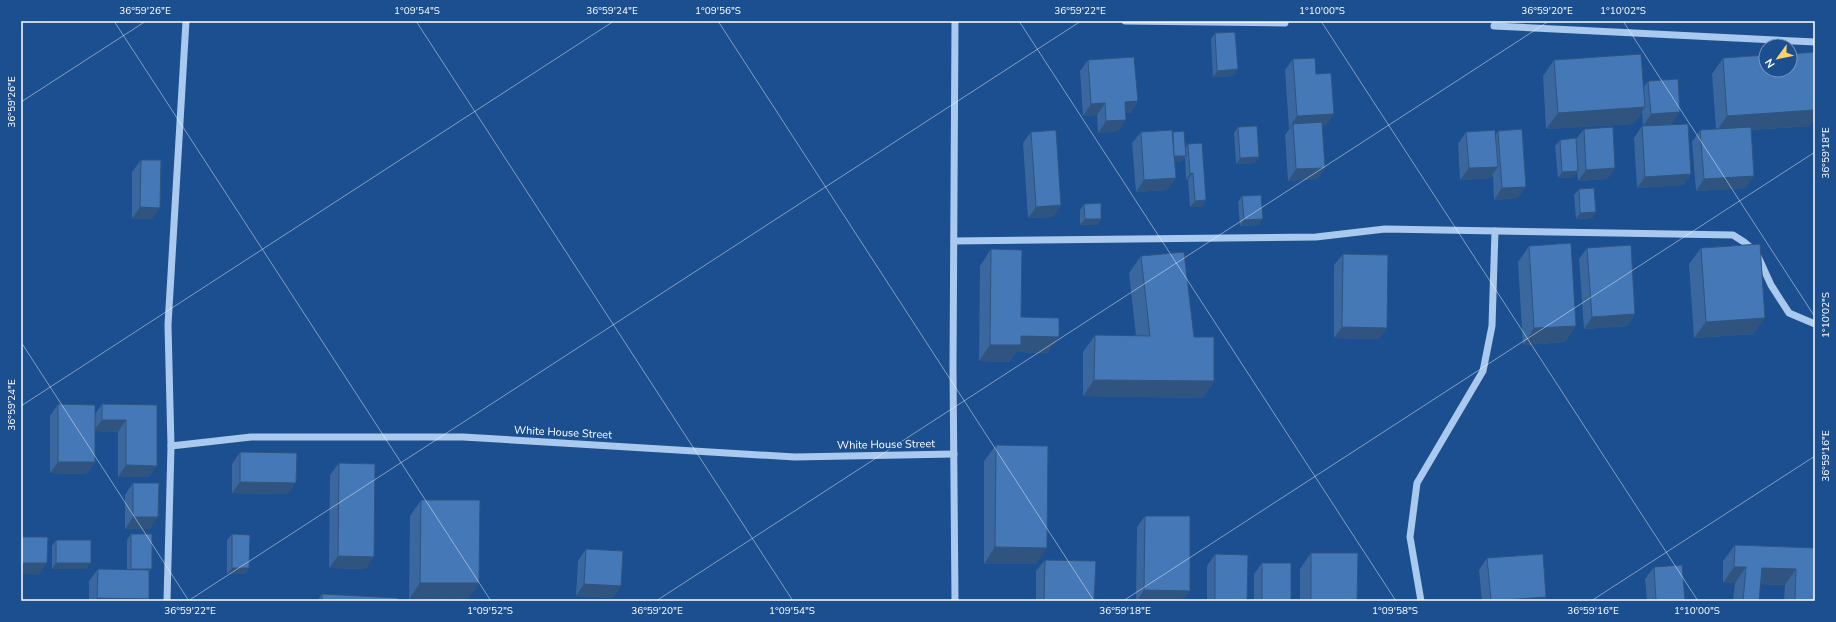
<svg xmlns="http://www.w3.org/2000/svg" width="1836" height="622" viewBox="0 0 1836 622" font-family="'Nunito Sans',sans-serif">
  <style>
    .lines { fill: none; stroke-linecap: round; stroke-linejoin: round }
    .minor { stroke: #a9c9ee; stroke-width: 7 }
    .wall { fill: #3a679d }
    .shaded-wall { fill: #305480 }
    .building { fill: #4478b7; stroke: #305480 }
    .ticks { fill: none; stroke: #fff; stroke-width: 1; stroke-opacity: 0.45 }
    .labels { text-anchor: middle; stroke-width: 3; stroke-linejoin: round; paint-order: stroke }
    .street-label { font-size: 11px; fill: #fff; stroke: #1b4f8f }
    .neatline { fill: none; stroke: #fff; stroke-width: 1.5 }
    .ticks-label { font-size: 10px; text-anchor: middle; fill: #fff }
  </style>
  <rect width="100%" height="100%" fill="#1b4f8f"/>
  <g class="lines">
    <g class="minor">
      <path d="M955,21L953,368L955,601"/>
      <path d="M1125,21L1285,23"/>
      <path d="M1494,26L1815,42"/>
      <path d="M954,241L1316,237L1385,229L1733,235L1744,242L1756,252L1771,285L1789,313L1815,324"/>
      <path d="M171,446L251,437H463L795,457L954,454"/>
      <path d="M167,601L171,446L168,325L186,21"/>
      <path d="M1421,601L1410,537L1417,483L1483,371L1492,326L1495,231"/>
    </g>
  </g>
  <g class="wall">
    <path d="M1215,33L1238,69L1233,76L1213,77L1211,39Z"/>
    <path d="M1723,58L1810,126L1751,130L1746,188L1696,191L1692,142L1700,130L1716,129L1712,74Z"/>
    <path d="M1293,59L1316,74L1326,126H1322L1325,168L1317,179L1288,181L1285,135L1290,128H1289L1285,70Z"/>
    <path d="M1088,60L1138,101L1130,113H1126L1118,131L1098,133L1097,115L1083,116L1080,71Z"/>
    <path d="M1554,60L1643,88L1648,81L1672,124L1643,126L1642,112L1633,124L1546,129L1543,76Z"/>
    <path d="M1642,126L1691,174L1683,185L1637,188L1634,138Z"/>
    <path d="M1238,127L1255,163L1236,164L1234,133Z"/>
    <path d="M1584,129L1615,168L1607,179L1578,181L1577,172L1574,177L1558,178L1555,146L1560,140L1576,139Z"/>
    <path d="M1498,131L1518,198L1494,200L1493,175L1490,178L1460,180L1458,144L1466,132L1496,134Z"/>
    <path d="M1031,132L1061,205L1053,217L1028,218L1023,143Z"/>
    <path d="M1141,132H1173L1185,149L1188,144L1206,200L1202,207H1190L1188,179L1186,180L1185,157L1181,162H1175L1176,178L1167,190L1136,192L1132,143Z"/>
    <path d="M141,160L152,219H132V172Z"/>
    <path d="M1579,189L1596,212L1592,218L1576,219L1574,195Z"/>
    <path d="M1242,196L1259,225L1240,226L1238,202Z"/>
    <path d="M1084,204L1101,219L1097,225H1080V210Z"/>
    <path d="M1529,246L1576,326L1565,342L1523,345L1518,262Z"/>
    <path d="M1587,248L1635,314L1627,326L1584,329L1579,259Z"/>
    <path d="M1701,248L1754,334L1694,338L1689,264Z"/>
    <path d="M991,249L1021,317L1048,353L1016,352L1009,362L979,361L980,266Z"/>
    <path d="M1343,254L1387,328L1379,339L1334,338V265Z"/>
    <path d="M1141,256L1194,337L1214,381L1203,398L1083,396V352L1095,335L1136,336L1129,273Z"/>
    <path d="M58,404L95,414L102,404L157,405V466L148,477H118V432L95,431V462L86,474L50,473V416Z"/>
    <path d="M996,445L1036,564H984V461Z"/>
    <path d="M240,452L288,494L232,493V464Z"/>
    <path d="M339,463L366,569L329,568L330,475Z"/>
    <path d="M133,483L150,529H125V495Z"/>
    <path d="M421,500L479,583L467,600L409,599L410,516Z"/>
    <path d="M1145,516L1182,601H1136L1137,527Z"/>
    <path d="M131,534L149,573V599L147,601H89V581L98,569L127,570V540Z"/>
    <path d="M232,534L249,568L245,574H227V540Z"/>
    <path d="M56,540L86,569H52V546Z"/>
    <path d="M1735,545L1815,548V601H1784L1785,585L1760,584L1759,601H1733L1735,583H1723V561Z"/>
    <path d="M586,549L613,598L576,596L578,561Z"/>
    <path d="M1311,553L1357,601H1300V569Z"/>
    <path d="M1215,554L1247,601H1207V566Z"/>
    <path d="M1487,558L1546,597L1544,601H1482L1479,570Z"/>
    <path d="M1045,560L1094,601H1036V571Z"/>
    <path d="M1262,563L1291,601H1254V574Z"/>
    <path d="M1654,567L1685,601H1647L1645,579Z"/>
    <path d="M322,594L398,601H317Z"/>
  </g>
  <g class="shaded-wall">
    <path d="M1238,69L1233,76L1213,77L1217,71Z"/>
    <path d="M1138,101L1130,113L1117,114L1125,102Z"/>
    <path d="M1105,103L1097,115L1083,116L1091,104Z"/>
    <path d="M1645,107L1633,124L1546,129L1558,113Z"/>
    <path d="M1815,110V119L1810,126L1716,132L1727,116Z"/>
    <path d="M1680,112L1672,124L1643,126L1651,114Z"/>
    <path d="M1334,114L1326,126L1294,128L1293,124L1290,128H1289L1297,116Z"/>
    <path d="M1126,120L1118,131L1098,133L1106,121Z"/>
    <path d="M1186,156L1181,162L1166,163L1170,157Z"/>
    <path d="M1259,157L1255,163L1236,164L1240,158Z"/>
    <path d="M1498,167L1490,178L1460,180L1469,168Z"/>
    <path d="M1325,168L1317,179L1288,181L1296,169Z"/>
    <path d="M1615,168L1607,179L1578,181L1586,170Z"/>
    <path d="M1578,171L1574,177L1558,178L1562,172Z"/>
    <path d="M1193,173L1188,179L1186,180L1190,174Z"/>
    <path d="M1691,174L1683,185L1637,188L1645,177Z"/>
    <path d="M1754,176L1746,188L1696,191L1704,179Z"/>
    <path d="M1176,178L1167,190L1136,192L1144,180Z"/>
    <path d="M1526,187L1518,198L1494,200L1502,188Z"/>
    <path d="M1206,200L1202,207H1190L1195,201Z"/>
    <path d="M1061,205L1053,217L1028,218L1036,207Z"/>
    <path d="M140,207L160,208L152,219H132Z"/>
    <path d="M1596,212L1592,218L1576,219L1580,213Z"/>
    <path d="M1085,219H1101L1097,225H1080Z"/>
    <path d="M1263,219L1259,225L1240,226L1244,220Z"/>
    <path d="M1635,314L1627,326L1584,329L1592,317Z"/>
    <path d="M1765,318L1754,334L1694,338L1706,322Z"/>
    <path d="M1576,326L1565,342L1523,345L1534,328Z"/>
    <path d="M1342,327L1387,328L1379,339L1334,338Z"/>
    <path d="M1021,336L1059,337L1048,353L1016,352L1009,362L979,361L990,345Z"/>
    <path d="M1094,380L1214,381L1203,398L1083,396Z"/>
    <path d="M102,420H126L118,432L93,431Z"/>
    <path d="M58,462H95L86,474L50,473Z"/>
    <path d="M126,465L157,466L148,477H118Z"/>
    <path d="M240,482L296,483L288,494L232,493Z"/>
    <path d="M133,517H158L150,529H125Z"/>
    <path d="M995,547L1047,548L1036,564H984Z"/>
    <path d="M338,556L374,557L366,569L329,568Z"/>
    <path d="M21,563H47L39,575L21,574Z"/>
    <path d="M56,563H91L86,569H52Z"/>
    <path d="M1734,567H1746L1735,583H1723Z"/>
    <path d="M232,568H249L245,574H227Z"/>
    <path d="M1762,568L1796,569L1785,585L1751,584Z"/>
    <path d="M131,569H152L147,575H127Z"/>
    <path d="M420,583H479L467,600L409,599Z"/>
    <path d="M584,584L621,586L613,598L576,596Z"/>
    <path d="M1144,590L1190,591L1182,601H1137Z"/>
    <path d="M1546,597L1544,601H1491Z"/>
    <path d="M97,598L149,599L147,601H95Z"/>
  </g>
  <g class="building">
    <path d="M1235,32L1238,69L1217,71L1215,33Z"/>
    <path d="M1815,52V110L1727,116L1723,58L1766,55V70H1790V54Z"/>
    <path d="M1641,54L1645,107L1558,113L1554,60Z"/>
    <path d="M1134,57L1138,101L1125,102L1126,120L1106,121L1105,103L1091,104L1088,60Z"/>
    <path d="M1315,58L1316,74L1331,73L1334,114L1297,116L1293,59Z"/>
    <path d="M1678,79L1680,112L1651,114L1648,81Z"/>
    <path d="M1322,122L1325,168L1296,169L1293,124Z"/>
    <path d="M1688,124L1691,174L1645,177L1642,126Z"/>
    <path d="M1257,126L1259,157L1240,158L1238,127Z"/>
    <path d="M1613,127L1615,168L1586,170L1584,129Z"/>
    <path d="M1751,127L1754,176L1704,179L1700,130Z"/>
    <path d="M1522,129L1526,187L1502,188L1498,131Z"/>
    <path d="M1056,130L1061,205L1036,207L1031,132Z"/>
    <path d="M1172,130L1176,178L1144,180L1141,132Z"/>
    <path d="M1495,130L1498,167L1469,168L1466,132Z"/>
    <path d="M1184,131L1186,156H1174L1173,132Z"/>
    <path d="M1576,138L1578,171L1562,172L1560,140Z"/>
    <path d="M1202,143L1206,200L1195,201L1193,173L1190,174L1188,144Z"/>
    <path d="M141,160H161L160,208L140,207Z"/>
    <path d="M1594,188L1596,212L1580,213L1579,189Z"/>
    <path d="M1261,195L1263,219L1244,220L1242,196Z"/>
    <path d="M1101,203V219H1085L1084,204Z"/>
    <path d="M1571,243L1576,326L1534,328L1529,246Z"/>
    <path d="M1760,244L1765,318L1706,322L1701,248Z"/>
    <path d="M1631,245L1635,314L1592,317L1587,248Z"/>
    <path d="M991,249L1022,250L1021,317L1059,318V337L1021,336V345H990Z"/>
    <path d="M1184,252L1194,337H1214V381L1094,380L1095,335L1150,336L1141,256Z"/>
    <path d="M1343,254L1388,255L1387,328L1342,327Z"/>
    <path d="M58,404L95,405V462H58Z"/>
    <path d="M102,404L157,405V466L126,465V420H102Z"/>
    <path d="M996,445L1048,446L1047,548L995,547Z"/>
    <path d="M240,452L297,453L296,483L240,482Z"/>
    <path d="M339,463L375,464L374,557L338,556Z"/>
    <path d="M133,483H159L158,517H133Z"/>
    <path d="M421,500H480L479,583H420Z"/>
    <path d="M1145,516H1190V591L1144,590Z"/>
    <rect x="131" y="534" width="21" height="35"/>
    <path d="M232,534L250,535L249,568H232Z"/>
    <path d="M21,537H48L47,563H21Z"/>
    <rect x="56" y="540" width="35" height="23"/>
    <path d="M1735,545L1815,548V601H1795L1796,569L1762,568L1759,601H1743L1746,567H1734Z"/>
    <path d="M586,549L623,551L621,586L584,584Z"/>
    <path d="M1311,553H1358L1357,601H1311Z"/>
    <path d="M1215,554L1248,555L1247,601H1215Z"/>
    <path d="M1543,554L1546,597L1491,601L1487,558Z"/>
    <path d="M1045,560L1096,561L1094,601H1044Z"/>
    <rect x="1262" y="563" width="29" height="38"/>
    <path d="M1682,565L1685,601H1656L1654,567Z"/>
    <path d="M98,569L149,570V599L97,598Z"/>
    <path d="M322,594L398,598V601H322Z"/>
  </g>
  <path class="ticks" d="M114,21L491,601M416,21L793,601M718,21L1094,601M1019,21L1396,601M1321,21L1698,601M1623,21L1815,317M21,102L146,21M21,342L189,601M21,406L614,21M188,601L1081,21M656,601L1549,21M1123,601L1815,152M1591,601L1815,456"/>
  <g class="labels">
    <g class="street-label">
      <text transform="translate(563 432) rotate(3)" y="4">White House Street</text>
      <text transform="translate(886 444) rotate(-1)" y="4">White House Street</text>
    </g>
  </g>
  <rect width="1836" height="622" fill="none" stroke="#1b4f8f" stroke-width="44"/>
  <g transform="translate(1778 58) rotate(237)"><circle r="19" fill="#1b4f8f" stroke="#7695bc"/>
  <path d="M0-3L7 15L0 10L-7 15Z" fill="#ffd166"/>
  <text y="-6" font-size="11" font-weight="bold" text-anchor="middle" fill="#ffffff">N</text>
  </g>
  <rect x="22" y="22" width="1792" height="578" class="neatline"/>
  <g class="ticks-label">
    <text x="145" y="14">36°59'26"E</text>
    <text x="417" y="14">1°09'54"S</text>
    <text x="612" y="14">36°59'24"E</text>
    <text x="718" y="14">1°09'56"S</text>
    <text x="1080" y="14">36°59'22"E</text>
    <text x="1322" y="14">1°10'00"S</text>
    <text x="1547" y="14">36°59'20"E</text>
    <text x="1623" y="14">1°10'02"S</text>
    <text transform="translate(11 102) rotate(-90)" y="4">36°59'26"E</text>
    <text transform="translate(1825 153) rotate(-90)" y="4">36°59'18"E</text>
    <text transform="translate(1825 315) rotate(-90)" y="4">1°10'02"S</text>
    <text transform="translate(11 405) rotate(-90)" y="4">36°59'24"E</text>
    <text transform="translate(1825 456) rotate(-90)" y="4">36°59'16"E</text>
    <text x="190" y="614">36°59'22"E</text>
    <text x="490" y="614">1°09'52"S</text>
    <text x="657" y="614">36°59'20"E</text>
    <text x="792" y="614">1°09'54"S</text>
    <text x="1125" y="614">36°59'18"E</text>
    <text x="1395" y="614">1°09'58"S</text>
    <text x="1593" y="614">36°59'16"E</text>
    <text x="1697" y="614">1°10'00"S</text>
  </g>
</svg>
